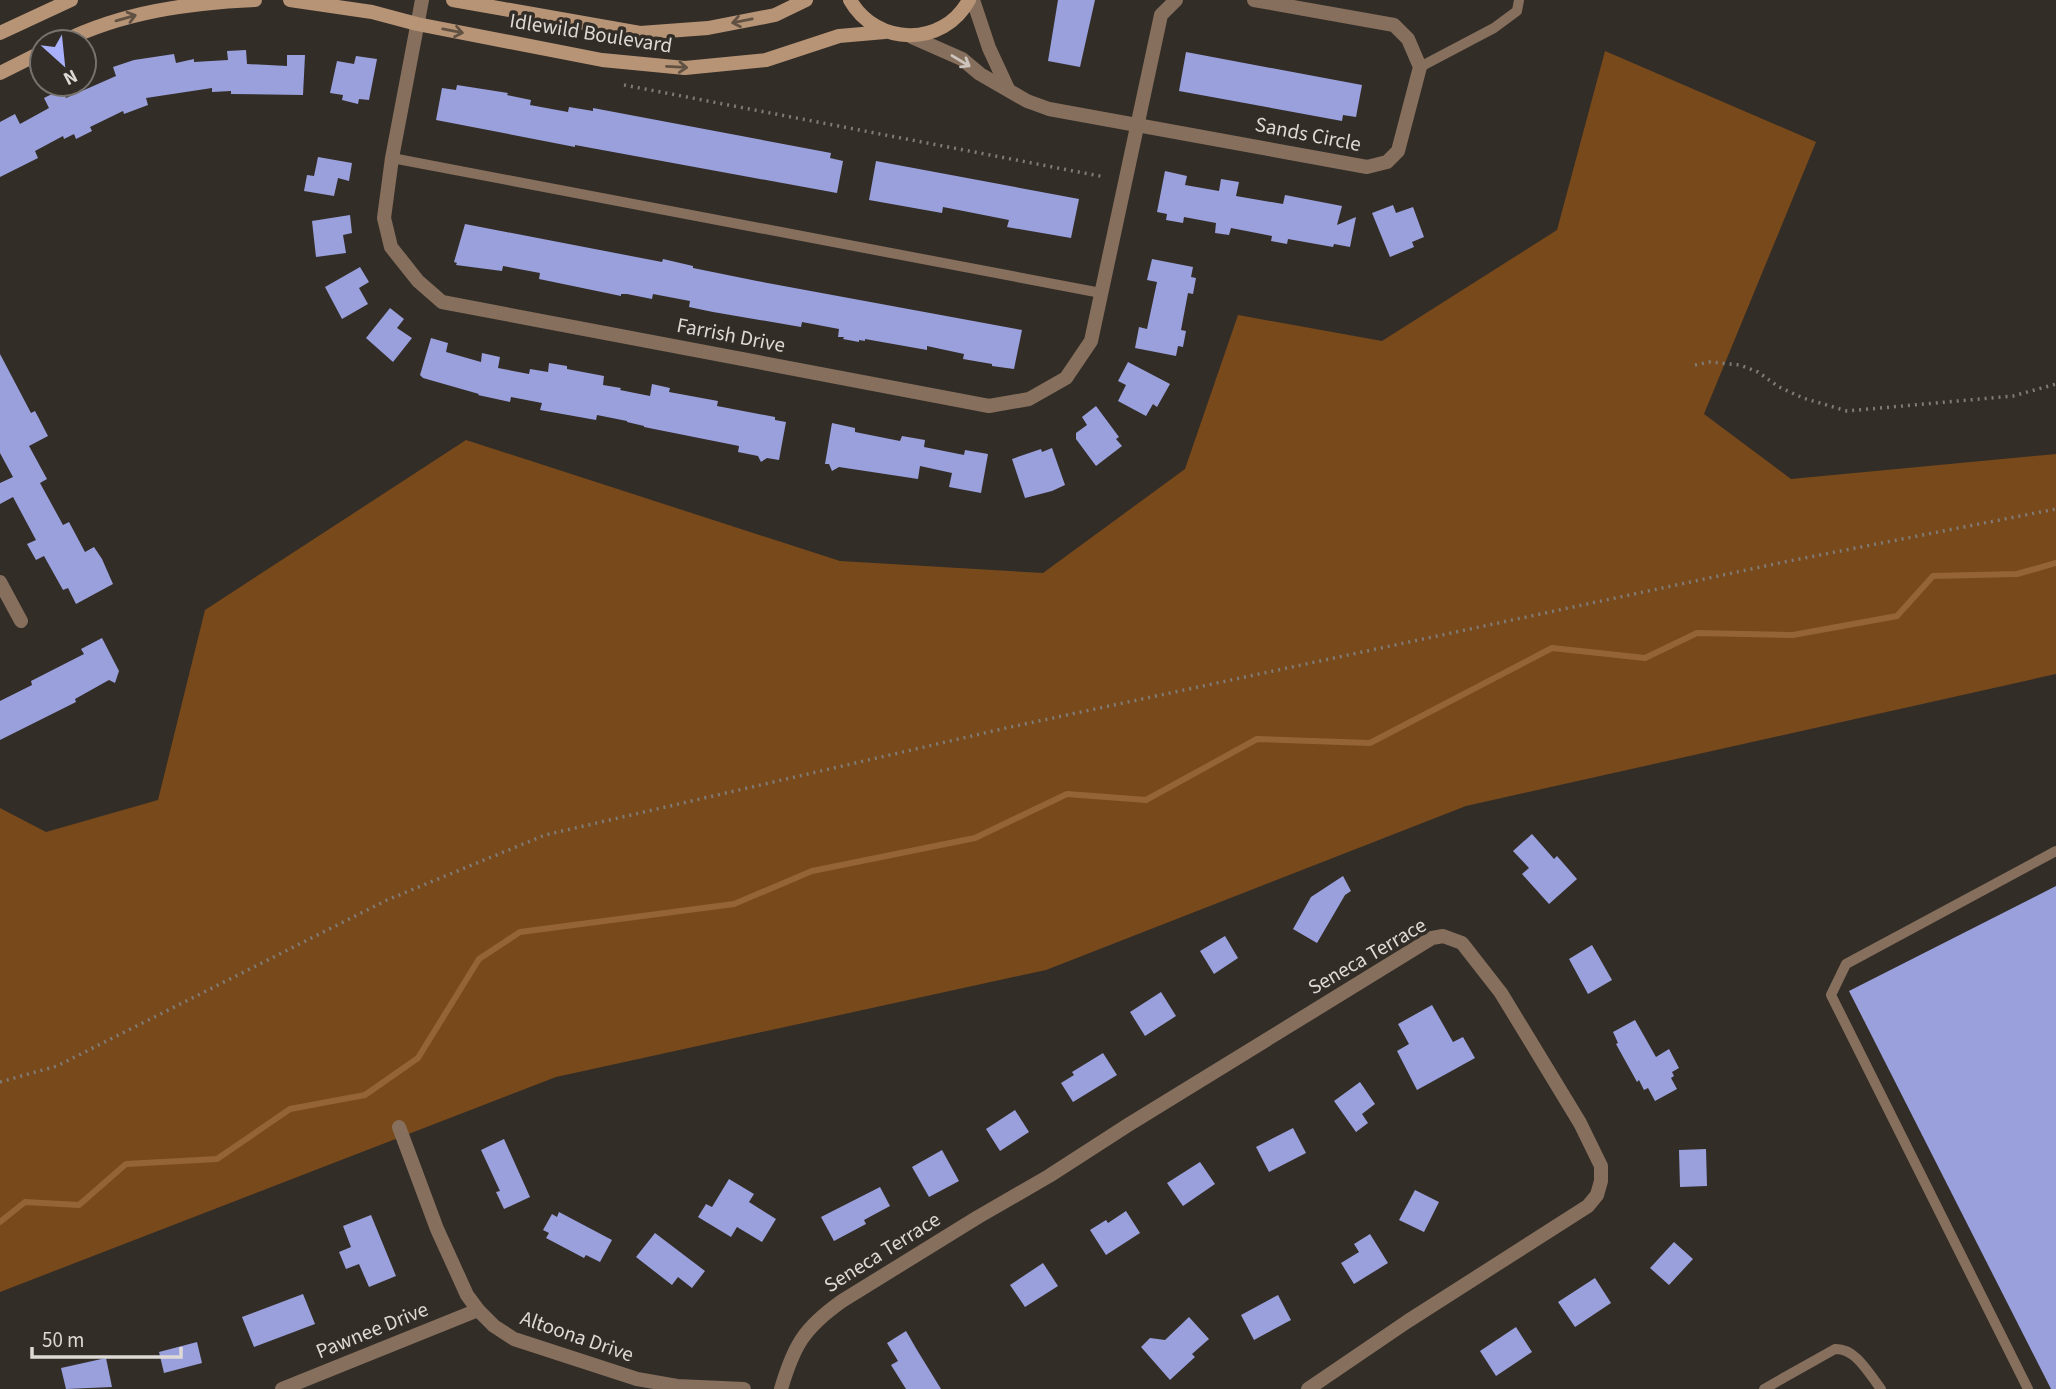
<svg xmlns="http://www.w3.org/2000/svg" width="2056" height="1389" viewBox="0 0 2056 1389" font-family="'Source Sans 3',sans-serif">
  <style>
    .forest { fill: #78491a }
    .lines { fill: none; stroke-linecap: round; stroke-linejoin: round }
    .stream { stroke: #946437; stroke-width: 6 }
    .building { fill: #9aa0dc }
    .path { stroke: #807b76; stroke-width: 3.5; stroke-dasharray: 2 5; stroke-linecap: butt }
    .lane { stroke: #86705d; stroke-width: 10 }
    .street { stroke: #86705d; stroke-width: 14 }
    .secondary { stroke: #b79476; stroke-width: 14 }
    .oneway { stroke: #615143 }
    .oneway2 { stroke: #ccc4bd }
    .labels { text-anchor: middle; stroke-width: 7; stroke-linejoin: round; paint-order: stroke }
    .street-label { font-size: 21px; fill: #ddd9d5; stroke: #332d28 }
  </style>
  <rect width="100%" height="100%" fill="#332d28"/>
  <path class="forest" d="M1605,51L1816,142L1704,414L1791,479L2056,454V674L1466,806L1046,970L556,1077L0,1292V808L46,832L158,800L205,610L466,440L840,561L1043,573L1185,469L1238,315L1382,341L1557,230Z"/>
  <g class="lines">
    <path class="stream" d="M0,1222L25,1202L79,1205L126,1164L217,1159L290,1109L365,1095L418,1058L479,959L520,932L734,904L812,871L975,838L1067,794L1146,800L1257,739L1370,743L1552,648L1645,658L1697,633L1793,635L1897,616L1933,576L2017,574L2056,563"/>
  </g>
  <g class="building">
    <path d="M1058,0H1095L1080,67L1048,61Z"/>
    <path d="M246,50L247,64L287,66V55H305L303,95L231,94V91L212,92V88L146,98L148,105L124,114L123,111L90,127L92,131L76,139L74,134L64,139L63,136L35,151L38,158L0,177V122L15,114L20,124L49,108L44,98L62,89L66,98L116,76L113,67L134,60L174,54L176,63L194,59V62L228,60L227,51Z"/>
    <path d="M1186,52L1362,85L1356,117L1343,115L1342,121L1179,91Z"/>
    <path d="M356,56L377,59L369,100L359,99L358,104L342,100L343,95L330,93L337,61L354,64Z"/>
    <path d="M457,85L508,93L507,95L531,100L530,105L568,112L569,107L593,111V108L831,153L830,158L843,161L837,193L575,145V147L436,120L442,88L456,90Z"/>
    <path d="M318,157L352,163L349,181L338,178L334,196L304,191L307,175L314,176Z"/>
    <path d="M876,161L1079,199L1071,238L1007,227L1009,220L943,207L942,213L869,200Z"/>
    <path d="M1165,171L1187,176L1185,185L1219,191L1221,179L1239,182L1236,196L1283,204L1285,195L1342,206L1337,225L1356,217L1350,247L1334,244L1333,247L1288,239L1287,244L1271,241L1272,236L1231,228L1229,235L1215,233L1216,223L1184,217L1183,223L1166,220L1167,214L1157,212Z"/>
    <path d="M1393,205L1396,213L1413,207L1424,237L1412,242L1414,247L1390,257L1372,213Z"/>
    <path d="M350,215L352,233L343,235L346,253L316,257L312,221Z"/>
    <path d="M465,224L662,262L663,259L693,266V268L757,281L1022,330L1014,369L992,366V364L963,359L964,354L927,346V350L865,339V341L859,340V342L843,339L844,337H838L839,329L802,322L801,327L713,312L689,307L690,301L653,294L652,299L627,294H621V296L539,279L540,273L503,266L502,271L456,265L457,263L454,262Z"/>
    <path d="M1152,259L1193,267L1191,277L1196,278L1193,294L1188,293L1181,330L1186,331L1183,347L1178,346L1176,356L1135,348L1139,327L1147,329L1157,282L1147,280Z"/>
    <path d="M360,267L369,282L359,288L368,304L342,319L325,287Z"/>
    <path d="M390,308L404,319L397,328L412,338L393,362L366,338Z"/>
    <path d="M431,338L448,343L446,352L481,362L482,353L500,357L498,368L529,374L530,369L548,372L549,363L567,366V369L604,376L603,385L621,388L620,390L650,396L652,384L670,388L669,392L718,401L717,406L775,417V420L786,422L779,460L767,458L761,462L758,456L738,452L739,446L644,427V426L627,422V421L597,415L596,420L540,410L542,403L511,397L510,402L478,395L479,394L423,378L420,375Z"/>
    <path d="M0,354L31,413L35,411L48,436L29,446L47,479L40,483L63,525L69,522L85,552L94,547L102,559L113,584L76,604L68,588L63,590L44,556L36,560L27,544L36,540L13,497L0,504V483L13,477L0,453Z"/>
    <path d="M1128,362L1170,384L1157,407L1153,404L1146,416L1118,401L1126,385L1118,381Z"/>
    <path d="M1096,406L1119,437L1116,439L1122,446L1096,466L1076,439V433L1087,425L1082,417Z"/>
    <path d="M832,423L855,428V432L900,441L902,436L925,440L924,447L964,455L965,450L988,454L981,493L949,487L952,473L920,466L918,479L839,467L832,471L829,464H825Z"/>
    <path d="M1052,448L1065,485L1052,491L1025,498L1012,459L1041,449L1042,452Z"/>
    <path d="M102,638L119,671L115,683L109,680L75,699L76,702L0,740V701L32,685L31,681L84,654L81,649Z"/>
    <path d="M1532,834L1554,859L1557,856L1577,879L1549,904L1522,874L1529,868L1513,851Z"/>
    <path d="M1343,876L1351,891L1345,895L1317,943L1293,929L1311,897Z"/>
    <path d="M2056,886V1389H2051L1849,991Z"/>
    <path d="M1225,936L1238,958L1214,974L1200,951Z"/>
    <path d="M1592,945L1612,980L1588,994L1569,959Z"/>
    <path d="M1161,992L1176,1016L1145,1036L1130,1012Z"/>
    <path d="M1432,1005L1453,1042L1463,1037L1475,1058L1417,1090L1397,1051L1409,1044L1398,1024Z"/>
    <path d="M1635,1020L1656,1057L1669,1049L1679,1068L1672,1072L1674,1076L1671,1078L1677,1089L1655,1101L1648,1088L1644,1090L1639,1080L1637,1082L1616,1044L1618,1043L1613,1032Z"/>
    <path d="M1103,1053L1117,1075L1073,1102L1061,1083L1074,1075L1072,1072Z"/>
    <path d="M1360,1082L1375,1104L1362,1114L1368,1123L1356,1132L1334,1101Z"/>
    <path d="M1015,1110L1029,1132L1000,1151L986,1129Z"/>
    <path d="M1293,1128L1306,1153L1269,1172L1256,1147Z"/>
    <path d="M504,1139L530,1197L504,1209L496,1192L500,1191L481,1150Z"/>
    <path d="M1706,1149L1707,1186L1680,1187L1679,1150Z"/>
    <path d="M942,1150L959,1181L929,1197L912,1167Z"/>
    <path d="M1200,1162L1215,1184L1183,1206L1167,1183Z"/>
    <path d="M729,1179L754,1194L749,1202L776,1219L762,1242L737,1227L731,1237L698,1217L706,1204L712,1207Z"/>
    <path d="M880,1187L890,1206L864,1220L866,1224L834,1241L821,1217Z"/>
    <path d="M1415,1190L1439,1202L1424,1232L1399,1220Z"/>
    <path d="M1126,1211L1140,1233L1106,1255L1090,1230L1106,1220L1108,1223Z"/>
    <path d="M559,1212L612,1240L600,1262L586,1255L584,1258L546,1238L549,1233L543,1230L552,1214L557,1217Z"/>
    <path d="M371,1215L396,1276L369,1287L359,1264L346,1269L339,1252L351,1247L343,1226Z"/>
    <path d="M655,1233L705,1271L692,1288L678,1277L672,1285L636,1257Z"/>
    <path d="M1370,1234L1388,1263L1354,1284L1341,1263L1359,1252L1354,1244Z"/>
    <path d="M1674,1242L1693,1259L1669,1285L1650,1268Z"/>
    <path d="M1043,1263L1058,1286L1025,1307L1010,1285Z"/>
    <path d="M1595,1278L1611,1303L1575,1327L1558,1302Z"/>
    <path d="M303,1294L315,1324L254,1347L242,1317Z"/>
    <path d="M1278,1295L1291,1320L1254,1340L1241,1315Z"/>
    <path d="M1189,1317L1209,1339L1192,1354L1195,1357L1170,1380L1141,1347L1150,1338L1165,1340Z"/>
    <path d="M1516,1327L1532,1352L1496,1376L1480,1351Z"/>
    <path d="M906,1331L917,1350L941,1389H906L891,1365L898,1361L887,1343Z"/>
    <path d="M197,1342L202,1363L164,1373L159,1352Z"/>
    <path d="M106,1358L112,1387L66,1389L61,1368Z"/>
  </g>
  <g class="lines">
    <g class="path">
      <path d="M624,85L1105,177"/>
      <path d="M1695,365L1710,362L1740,365L1758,372L1779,387L1803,398L1847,411L2013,396L2056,384"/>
      <path d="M0,1082L57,1066L387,900L545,835L1006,728L1784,562L2056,509"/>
    </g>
    <g class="lane">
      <path d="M1420,67L1494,28L1517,11L1519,0"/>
      <path d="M392,158L1101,293"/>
      <path d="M1764,1389L1835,1349C1856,1348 1869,1374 1881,1389"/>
      <path d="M2028,1389L1831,995L1846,964L2056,851"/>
    </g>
    <g class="street">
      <path d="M422,0L392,158L384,218L391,247L418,281L442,302L989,406L1029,399L1066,378L1091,341L1161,15L1176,0"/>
      <path d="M973,0L989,48L1008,89"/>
      <path d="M912,37L962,59L980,74L1027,101L1049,109L1367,167L1387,162L1398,151L1420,67L1408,39L1394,25L1254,0"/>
      <path d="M0,582L21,621"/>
      <path d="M399,1127L437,1229L467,1295L478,1310L494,1326L514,1339L637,1379L677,1386L744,1389"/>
      <path d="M282,1389L478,1310"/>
      <path d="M781,1389C794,1345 804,1328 842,1301L978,1217L1049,1176L1128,1125L1432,938L1443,936L1462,943L1501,993L1580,1123L1601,1166V1181L1597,1195L1588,1206L1408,1321L1308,1389"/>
    </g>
    <g class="secondary">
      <path d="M290,0L372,12L417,24L602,60L685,68L766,60L839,36L885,32"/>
      <path d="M453,0L640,33L708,28L775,15L806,0"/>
      <path d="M850,0C876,46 943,48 969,0"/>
      <path d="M0,33L71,0"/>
      <path d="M62,42C122,12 189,3 255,0"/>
      <path d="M0,73L42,52"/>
    </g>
  </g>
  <defs><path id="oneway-shaft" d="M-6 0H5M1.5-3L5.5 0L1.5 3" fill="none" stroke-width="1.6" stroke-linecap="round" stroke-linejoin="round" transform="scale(1.75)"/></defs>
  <g class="oneway">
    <use href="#oneway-shaft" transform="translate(126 18) rotate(-16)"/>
    <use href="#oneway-shaft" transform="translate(742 21) rotate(169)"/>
    <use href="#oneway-shaft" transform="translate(453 31) rotate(11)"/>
    <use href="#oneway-shaft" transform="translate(677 67) rotate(3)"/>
  </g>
  <use class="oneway2" href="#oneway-shaft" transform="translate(961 61) rotate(31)"/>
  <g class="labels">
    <g class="street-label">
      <text transform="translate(591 33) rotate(9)" y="7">Idlewild Boulevard</text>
      <text transform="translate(1308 134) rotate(11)" y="7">Sands Circle</text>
      <text transform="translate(731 335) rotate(11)" y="7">Farrish Drive</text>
      <text transform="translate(1367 956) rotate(-30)" y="7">Seneca Terrace</text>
      <text transform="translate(882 1252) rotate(-32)" y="7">Seneca Terrace</text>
      <text transform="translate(372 1330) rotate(-22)" y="7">Pawnee Drive</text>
      <text transform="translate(577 1336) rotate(19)" y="7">Altoona Drive</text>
    </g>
  </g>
  <g transform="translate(63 63) rotate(153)"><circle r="33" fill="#332d28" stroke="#77726d" stroke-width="2"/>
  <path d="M0-5L12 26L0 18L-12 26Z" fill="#a9b0fc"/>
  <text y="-10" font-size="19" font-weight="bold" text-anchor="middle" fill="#ddd9d5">N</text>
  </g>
  <path d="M32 1347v10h149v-10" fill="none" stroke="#ddd9d5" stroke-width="3.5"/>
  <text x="42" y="1347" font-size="21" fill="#ddd9d5" stroke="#332d28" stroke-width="5" paint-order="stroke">50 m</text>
</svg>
